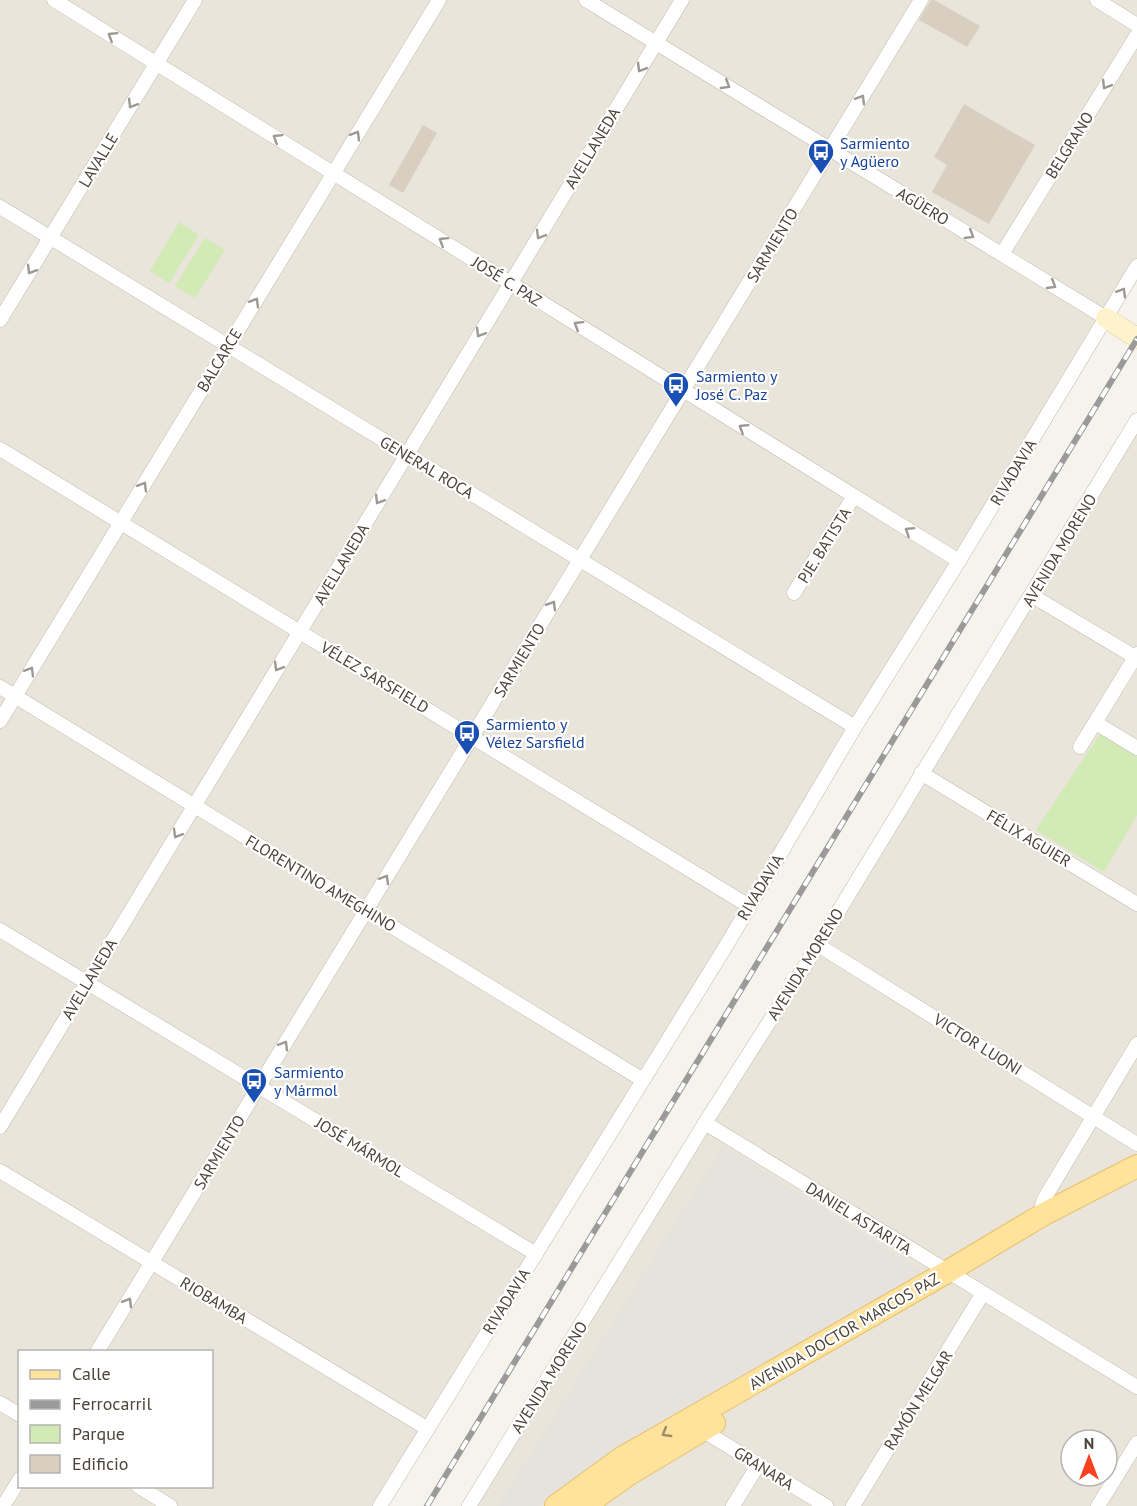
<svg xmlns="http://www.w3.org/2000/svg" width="1137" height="1506" viewBox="0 0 1137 1506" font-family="'PT Sans',sans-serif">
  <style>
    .residential { fill: #eae5da; fill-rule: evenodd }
    .industrial { fill: #e6e2dd }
    .green { fill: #d2eab5 }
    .building { fill: #d8cfc1 }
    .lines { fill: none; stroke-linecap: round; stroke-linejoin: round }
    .street-casing { stroke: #c2bbae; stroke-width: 15 }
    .secondary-casing { stroke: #d6c79b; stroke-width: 21 }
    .primary-casing { stroke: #e6c16a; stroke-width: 24 }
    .street { stroke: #fff; stroke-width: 14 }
    .secondary { stroke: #fff3cd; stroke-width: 20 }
    .primary { stroke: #ffe39c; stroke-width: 22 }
    .rail-casing { stroke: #9a9a9a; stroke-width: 6 }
    .rail { stroke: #fff; stroke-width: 4; stroke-dasharray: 11; stroke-linecap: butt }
    .oneway { stroke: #9c9892 }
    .oneway2 { stroke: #9c8c66 }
    .labels { text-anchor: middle; stroke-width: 4.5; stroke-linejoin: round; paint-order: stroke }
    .transit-label { font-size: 16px; fill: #164399; stroke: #fff; text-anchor: start }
    .street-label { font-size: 16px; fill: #4b4439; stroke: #fff }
  </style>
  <rect width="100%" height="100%" fill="#f6f3ec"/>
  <g class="residential">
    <path d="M0,0H1137V266L380,1506H0ZM20,1352H212V1486H20Z"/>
    <path d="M1137,420V1506H469ZM1071,1440H1107V1476H1071Z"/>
  </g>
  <path class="industrial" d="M723,1146L925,1273L628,1441L539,1506H498Z"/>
  <g class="green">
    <path d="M179,222L199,235L169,283L150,271Z"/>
    <path d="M205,238L225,250L195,298L175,286Z"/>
    <path d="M1100,734L1137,757V815L1104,872L1036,830Z"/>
  </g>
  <g class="building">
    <path d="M931,0H934L980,26L967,47L919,20Z"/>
    <path d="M964,104L1035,145L989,224L932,192L947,165L934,157Z"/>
    <path d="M423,125L437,133L403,193L389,185Z"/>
  </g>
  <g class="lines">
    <g class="street-casing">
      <g id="street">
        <path d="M54,0L959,561"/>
        <path d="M586,0L1106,318"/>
        <path d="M1097,0L1137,25"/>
        <path d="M0,207L855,727"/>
        <path d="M1002,254L1137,35"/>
        <path d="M0,320L195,0"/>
        <path d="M0,449L749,906"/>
        <path d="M794,593L854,496"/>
        <path d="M1031,595L1135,657"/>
        <path d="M0,687L643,1080"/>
        <path d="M0,721L439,0"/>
        <path d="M1096,723L1137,748"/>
        <path d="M1080,747L1137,654"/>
        <path d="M921,773L1137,904"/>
        <path d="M0,930L536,1254"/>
        <path d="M818,945L1137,1144"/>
        <path d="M705,1123L1137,1387"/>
        <path d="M0,1127L682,0"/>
        <path d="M0,1171L428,1429"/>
        <path d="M1044,1214L1042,1206L1044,1199L1137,1044"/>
        <path d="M97,1352L921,0"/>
        <path d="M0,1403L20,1415"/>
        <path d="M702,1430L826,1506"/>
        <path d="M138,1486L170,1506"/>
        <path d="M3,1506L20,1479"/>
        <path d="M380,1506L726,946L855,727L959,561L1137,266"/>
        <path d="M469,1506L705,1123L818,945L1137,420"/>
        <path d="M733,1506L758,1465"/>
        <path d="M853,1506L983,1293"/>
        <path d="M1098,1506L1137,1443"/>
      </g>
    </g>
    <g class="secondary-casing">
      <path id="secondary" d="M1106,318L1137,338"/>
    </g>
    <g class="primary-casing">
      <g id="primary">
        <path d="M556,1506L622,1458L947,1272L1044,1214L1137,1166"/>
        <path d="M584,1506L629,1474L714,1423"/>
      </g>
    </g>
    <use href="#street" class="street"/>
    <use href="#secondary" class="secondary"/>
    <use href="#primary" class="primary"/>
    <g class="rail-casing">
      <path id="rail" d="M427,1506L1137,339"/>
    </g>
    <use href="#rail" class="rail"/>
  </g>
  <defs><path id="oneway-chevron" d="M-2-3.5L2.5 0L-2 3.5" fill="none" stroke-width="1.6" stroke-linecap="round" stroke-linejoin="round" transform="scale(1.5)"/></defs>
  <g class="oneway">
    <use href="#oneway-chevron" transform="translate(112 36) rotate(-148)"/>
    <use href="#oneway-chevron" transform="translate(641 68) rotate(121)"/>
    <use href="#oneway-chevron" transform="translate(726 85) rotate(31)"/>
    <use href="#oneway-chevron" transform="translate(1106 85) rotate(122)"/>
    <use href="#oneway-chevron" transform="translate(861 99) rotate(-59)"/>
    <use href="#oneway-chevron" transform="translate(132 104) rotate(121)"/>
    <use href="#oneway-chevron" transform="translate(356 135) rotate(-59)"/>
    <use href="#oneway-chevron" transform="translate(277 138) rotate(-148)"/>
    <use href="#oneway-chevron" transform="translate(540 235) rotate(121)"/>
    <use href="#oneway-chevron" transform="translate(970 235) rotate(31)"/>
    <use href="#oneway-chevron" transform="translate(443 241) rotate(-148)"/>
    <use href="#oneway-chevron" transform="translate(31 270) rotate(121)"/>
    <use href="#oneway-chevron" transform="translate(1052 285) rotate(31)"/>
    <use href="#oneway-chevron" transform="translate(1122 292) rotate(-59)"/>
    <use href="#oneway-chevron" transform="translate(255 302) rotate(-59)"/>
    <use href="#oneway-chevron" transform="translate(578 325) rotate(-148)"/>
    <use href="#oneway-chevron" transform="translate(480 333) rotate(121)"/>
    <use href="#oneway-chevron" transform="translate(743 428) rotate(-148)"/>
    <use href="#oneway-chevron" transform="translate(143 486) rotate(-59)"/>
    <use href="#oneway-chevron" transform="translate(379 500) rotate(121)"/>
    <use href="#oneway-chevron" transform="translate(909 531) rotate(-148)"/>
    <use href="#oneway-chevron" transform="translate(552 605) rotate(-59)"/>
    <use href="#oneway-chevron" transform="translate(278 667) rotate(121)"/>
    <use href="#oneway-chevron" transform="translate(30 671) rotate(-59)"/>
    <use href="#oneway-chevron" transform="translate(177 834) rotate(121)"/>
    <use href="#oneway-chevron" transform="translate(385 879) rotate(-59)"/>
    <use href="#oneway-chevron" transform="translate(284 1045) rotate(-59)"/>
    <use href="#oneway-chevron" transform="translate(128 1302) rotate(-59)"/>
  </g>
  <use class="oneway2" href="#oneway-chevron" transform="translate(666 1433) rotate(150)"/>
  <defs>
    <g id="bus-pin" transform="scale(1.35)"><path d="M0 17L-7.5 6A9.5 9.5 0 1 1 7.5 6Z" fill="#1a4fb4" stroke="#fff"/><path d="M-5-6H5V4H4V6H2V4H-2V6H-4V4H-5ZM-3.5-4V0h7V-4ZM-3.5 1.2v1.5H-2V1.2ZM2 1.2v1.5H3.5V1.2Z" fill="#fff"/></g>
  </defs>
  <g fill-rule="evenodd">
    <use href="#bus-pin" x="821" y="152"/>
    <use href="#bus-pin" x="676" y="385"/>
    <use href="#bus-pin" x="467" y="733"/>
    <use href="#bus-pin" x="254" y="1081"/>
  </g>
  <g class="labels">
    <g class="transit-label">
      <text x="840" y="149">Sarmiento<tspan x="840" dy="18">y Agüero</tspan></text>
      <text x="696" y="382">Sarmiento y<tspan x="696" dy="18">José C. Paz</tspan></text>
      <text x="486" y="730">Sarmiento y<tspan x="486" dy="18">Vélez Sarsfield</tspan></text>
      <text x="274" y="1078">Sarmiento<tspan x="274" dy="18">y Mármol</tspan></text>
    </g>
    <g class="street-label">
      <text transform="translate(1069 145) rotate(-58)" y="6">BELGRANO</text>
      <text transform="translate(592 148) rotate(-59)" y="6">AVELLANEDA</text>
      <text transform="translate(98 160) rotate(-59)" y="6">LAVALLE</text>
      <text transform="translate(923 206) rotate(31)" y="6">AGÜERO</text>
      <text transform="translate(772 245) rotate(-59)" y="6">SARMIENTO</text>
      <text transform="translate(507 281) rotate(32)" y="6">JOSÉ C. PAZ</text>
      <text transform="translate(219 360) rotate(-59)" y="6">BALCARCE</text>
      <text transform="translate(427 467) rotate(31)" y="6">GENERAL ROCA</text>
      <text transform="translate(1013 472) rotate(-59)" y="6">RIVADAVIA</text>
      <text transform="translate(824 545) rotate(-58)" y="6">PJE. BATISTA</text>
      <text transform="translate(1059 550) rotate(-59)" y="6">AVENIDA MORENO</text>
      <text transform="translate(341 564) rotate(-59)" y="6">AVELLANEDA</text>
      <text transform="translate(519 660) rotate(-59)" y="6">SARMIENTO</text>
      <text transform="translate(375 677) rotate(31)" y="6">VÉLEZ SARSFIELD</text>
      <text transform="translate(1029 838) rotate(31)" y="6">FÉLIX AGUIER</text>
      <text transform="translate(321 883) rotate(31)" y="6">FLORENTINO AMEGHINO</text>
      <text transform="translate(760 887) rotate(-59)" y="6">RIVADAVIA</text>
      <text transform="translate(805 964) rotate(-58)" y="6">AVENIDA MORENO</text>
      <text transform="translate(89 979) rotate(-59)" y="6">AVELLANEDA</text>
      <text transform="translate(978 1044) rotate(32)" y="6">VICTOR LUONI</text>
      <text transform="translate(360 1147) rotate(31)" y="6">JOSÉ MÁRMOL</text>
      <text transform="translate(219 1152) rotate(-59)" y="6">SARMIENTO</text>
      <text transform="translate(859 1218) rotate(32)" y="6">DANIEL ASTARITA</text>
      <text transform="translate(214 1300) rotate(31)" y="6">RIOBAMBA</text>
      <text transform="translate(506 1301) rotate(-58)" y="6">RIVADAVIA</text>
      <text transform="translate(844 1331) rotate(-30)" y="6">AVENIDA DOCTOR MARCOS PAZ</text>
      <text transform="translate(549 1377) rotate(-58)" y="6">AVENIDA MORENO</text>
      <text transform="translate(918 1400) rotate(-58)" y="6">RAMÓN MELGAR</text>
      <text transform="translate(764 1468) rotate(32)" y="6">GRANARA</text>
    </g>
  </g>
  <rect x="18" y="1350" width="195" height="138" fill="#ffffff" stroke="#b7b4b0" stroke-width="1.5"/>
  <rect x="30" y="1370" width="30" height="9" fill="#ffe39c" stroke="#b7b4b0" stroke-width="1.5"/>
  <text x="72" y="1380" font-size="18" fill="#4b4439">Calle</text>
  <rect x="30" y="1400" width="30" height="9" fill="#9a9a9a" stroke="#b7b4b0" stroke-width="1.5"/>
  <text x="72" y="1410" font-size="18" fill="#4b4439">Ferrocarril</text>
  <rect x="30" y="1425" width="30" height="18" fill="#d2eab5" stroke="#b7b4b0" stroke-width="1.5"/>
  <text x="72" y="1440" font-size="18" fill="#4b4439">Parque</text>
  <rect x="30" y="1455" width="30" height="18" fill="#d8cfc1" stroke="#b7b4b0" stroke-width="1.5"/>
  <text x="72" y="1470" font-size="18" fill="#4b4439">Edificio</text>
  <g transform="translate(1089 1458)"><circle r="28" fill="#ffffff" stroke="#b7b4b0" stroke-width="1.5"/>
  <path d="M0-4.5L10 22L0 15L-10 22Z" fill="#fc3f1d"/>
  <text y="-9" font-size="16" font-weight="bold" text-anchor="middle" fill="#4b4439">N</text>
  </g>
</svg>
